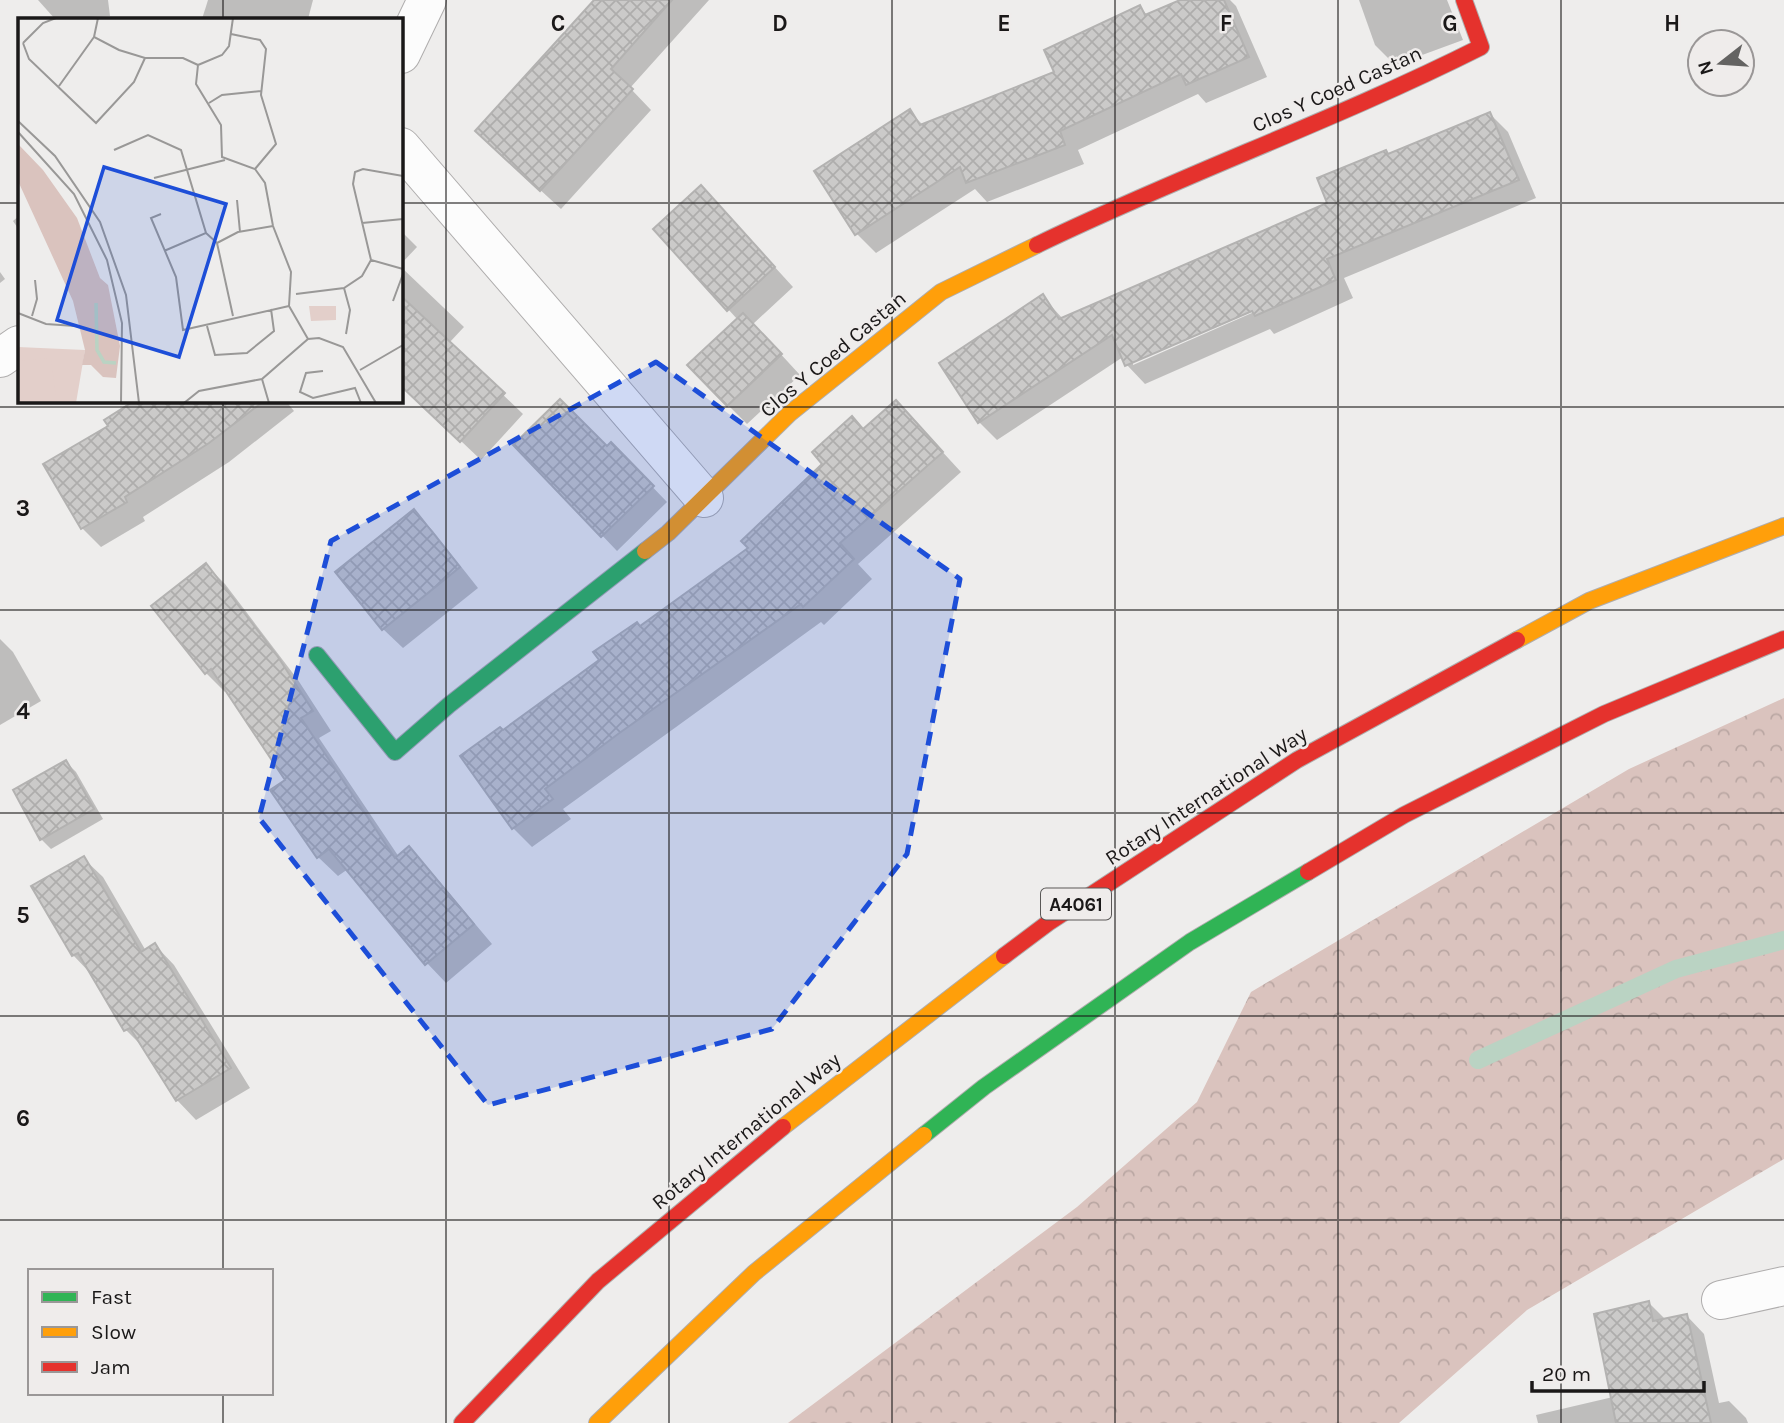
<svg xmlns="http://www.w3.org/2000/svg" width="1784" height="1423" viewBox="0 0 1784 1423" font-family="Karla,sans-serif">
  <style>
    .forest { fill: url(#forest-crowns) }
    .shadow { fill: #0003; fill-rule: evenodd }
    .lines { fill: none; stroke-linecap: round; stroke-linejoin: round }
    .stream { stroke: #bad3c3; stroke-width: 18 }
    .building { fill: url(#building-cross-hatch); stroke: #b3b2b1; stroke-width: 2 }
    .street-casing { stroke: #afadad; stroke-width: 40 }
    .fast-casing { stroke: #afadad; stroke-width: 18 }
    .slow-casing { stroke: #afadad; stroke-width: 18 }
    .jam-casing { stroke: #afadad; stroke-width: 18 }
    .street { stroke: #fcfcfc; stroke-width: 38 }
    .fast { stroke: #30b455; stroke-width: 16 }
    .slow { stroke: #ff9f0a; stroke-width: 16 }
    .jam { stroke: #e5322d; stroke-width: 16 }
    .marked { fill: #1d4ed8; fill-opacity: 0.2; stroke: #1d4ed8; stroke-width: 5; stroke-dasharray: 14 9; stroke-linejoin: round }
    .grid { fill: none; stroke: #1a1818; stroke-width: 2; stroke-opacity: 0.55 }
    .labels { text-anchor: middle; stroke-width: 5; stroke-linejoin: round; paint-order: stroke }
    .shield { fill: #efeceb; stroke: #5a5857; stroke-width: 2 }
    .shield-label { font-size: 19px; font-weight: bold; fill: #1a1818 }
    .street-label { font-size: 21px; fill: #1a1818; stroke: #efeceb }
    .inset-river { fill: none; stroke: #bad3c3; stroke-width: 3.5 }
    .inset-road { fill: none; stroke: #999897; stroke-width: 2 }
    .view { fill: #1d4ed8; fill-opacity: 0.15; stroke: #1d4ed8; stroke-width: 3.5 }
    .inset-edge { fill: none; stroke: #1a1818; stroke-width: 3.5 }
    .grid-label { font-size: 23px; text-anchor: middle; font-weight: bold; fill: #1a1818; stroke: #efeceb; stroke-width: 5; stroke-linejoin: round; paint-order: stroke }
  </style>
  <defs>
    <pattern id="forest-crowns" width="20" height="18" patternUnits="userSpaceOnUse" patternTransform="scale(1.75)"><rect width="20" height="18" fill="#dac3be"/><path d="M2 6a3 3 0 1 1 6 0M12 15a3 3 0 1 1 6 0" fill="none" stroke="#baa7a3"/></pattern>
    <pattern id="building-cross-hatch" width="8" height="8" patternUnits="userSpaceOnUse" patternTransform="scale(1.75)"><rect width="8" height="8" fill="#cbcac9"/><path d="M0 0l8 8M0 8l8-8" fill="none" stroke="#aeadac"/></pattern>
  </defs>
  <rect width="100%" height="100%" fill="#eeedec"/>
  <path class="forest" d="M1784,698V1159L1527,1310L1399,1423H788L1077,1207L1197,1102L1251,992L1629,769Z"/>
  <g class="shadow">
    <path d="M38,0H108L110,16L55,19Z"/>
    <path d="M208,0H313L308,19H202Z"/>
    <path d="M597,0H709L630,88L651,110L561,209L497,150Z"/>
    <path d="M1184,0H1230L1236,6L1267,77L1206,103L1198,94L1078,150L1084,164L987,202L975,189L876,253L857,234L909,111L923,125L1057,73L1140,7L1148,16Z"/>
    <path d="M1359,0H1447L1463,40L1395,65L1375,45Z"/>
    <path d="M1490,114L1508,132L1536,198L1344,278L1353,298L1274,334L1270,329L1145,384L1127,365L1123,357L997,440L979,422L1043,297L1063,319L1330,204L1389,156ZM1260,306L1261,309L1133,365V361Z"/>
    <path d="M720,207L793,287L753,324L800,375L747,424L728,405L738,320L655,229Z"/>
    <path d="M19,216V230L13,221Z"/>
    <path d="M401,231L417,247L401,264Z"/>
    <path d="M401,267L464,327L449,343L523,414L481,460L401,384V379L419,360L401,343Z"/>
    <path d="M0,272L5,279L0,283Z"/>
    <path d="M138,401H286L294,411L229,462L143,517L145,521L101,547L82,528L111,427L106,420Z"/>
    <path d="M915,422L961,472L858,564L872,579L824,625L821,622L563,809L571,819L532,847L513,828L503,732L751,548L864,431Z"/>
    <path d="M611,444L667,502L617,551L516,445L607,449Z"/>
    <path d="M414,511L433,531L478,588L403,648L383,629L338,573Z"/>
    <path d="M206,565L225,584L298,680L331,731L319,738L399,857L409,849L428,868L492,944L446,983L427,963L348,869L338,876L318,857L288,781L228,690L225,692L206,673Z"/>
    <path d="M0,639L13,652L41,701L0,725Z"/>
    <path d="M66,762L76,772L103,819L51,849L41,839Z"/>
    <path d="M83,858L103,877L146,951L155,945L174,965L250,1088L196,1120L177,1100L145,1049L126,1030L93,976L73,955Z"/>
    <path d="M1649,1303L1666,1320L1687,1316L1704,1334L1719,1403L1729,1401L1746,1418L1748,1423H1538L1536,1415L1613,1397Z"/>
  </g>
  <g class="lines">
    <path class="stream" d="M1478,1060L1676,969L1784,940"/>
  </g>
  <g class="building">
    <path d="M594,0H672L611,69L633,89L540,191L475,131Z"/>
    <path d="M1180,0H1224L1249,57L1186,85L1181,74L1060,131L1065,145L966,183L960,167L855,235L814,171L910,109L920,125L1054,72L1044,50L1140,5L1145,15Z"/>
    <path d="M1490,112L1519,180L1327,259L1336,280L1255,316L1252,311L1125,366L1112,335L978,423L939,363L1043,294L1059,319L1327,203L1317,178L1386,150L1388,154Z"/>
    <path d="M701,185L775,267L727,311L653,229Z"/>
    <path d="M401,296L505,393L460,442L401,386Z"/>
    <path d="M743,313L782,354L727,406L687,365Z"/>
    <path d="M560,399L607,446L611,442L654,486L601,537L513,445Z"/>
    <path d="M896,400L943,452L840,543L854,559L803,607L801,604L618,734L545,789L553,799L512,829L460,756L500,727L503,730L599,660L593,652L637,622L640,626L748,548L741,541L822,464L812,452L852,416L863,429Z"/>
    <path d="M134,401H264L209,443L125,497L127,502L81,529L43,464L108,426L104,420Z"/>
    <path d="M414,509L460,567L382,630L335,572Z"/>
    <path d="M206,563L278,657L313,711L301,718L395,858L409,846L474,924L425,965L329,849L317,858L270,790L285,780L211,669L205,674L151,606Z"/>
    <path d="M66,760L94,809L40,840L13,790Z"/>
    <path d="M84,856L141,952L155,943L231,1068L176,1101L130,1028L124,1031L78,953L72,956L31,886Z"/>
    <path d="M1649,1301L1653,1321L1687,1314L1711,1423H1616L1594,1314Z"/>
  </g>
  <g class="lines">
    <g class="street-casing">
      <g id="street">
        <path d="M401,54L427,0"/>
        <path d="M401,147L704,498"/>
        <path d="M0,358L19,345"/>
        <path d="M1721,1300L1784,1286"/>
      </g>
    </g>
    <g class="fast-casing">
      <g id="fast">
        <path d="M317,655L395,752L449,705L645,551"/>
        <path d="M924,1135L984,1087L1190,942L1308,872"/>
      </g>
    </g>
    <g class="slow-casing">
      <g id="slow">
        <path d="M645,551L668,533L789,414L941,292L1037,245"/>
        <path d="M1517,640L1589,601L1784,526"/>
        <path d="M783,1127L1004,956"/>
        <path d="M597,1423L754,1273L924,1135"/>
      </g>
    </g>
    <g class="jam-casing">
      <g id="jam">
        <path d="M1037,245C1183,174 1336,120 1481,47L1464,0"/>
        <path d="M1308,872L1404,815L1604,714L1784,639"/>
        <path d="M1004,956L1048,923L1297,760L1517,640"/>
        <path d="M462,1423L598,1281L783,1127"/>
      </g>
    </g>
    <use href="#street" class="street"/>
    <use href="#fast" class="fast"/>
    <use href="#slow" class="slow"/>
    <use href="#jam" class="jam"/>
  </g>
  <path class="marked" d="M656,362L960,579L907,854L772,1029L488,1105L259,818L331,541Z"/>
  <path class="grid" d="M223,0V19M446,0V1423M669,0V1423M892,0V1423M1115,0V1423M1338,0V1423M1561,0V1423M0,203H19M401,203H1784M223,401V1271M0,407H1784M0,610H1784M0,813H1784M0,1016H1784M0,1220H1784M223,1393V1423"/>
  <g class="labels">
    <rect class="shield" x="1041" y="888.5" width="70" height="31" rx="5"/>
    <g class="shield-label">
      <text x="1076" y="911">A4061</text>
    </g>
    <g class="street-label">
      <text transform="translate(1337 89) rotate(-24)" y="7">Clos Y Coed Castan</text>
      <text transform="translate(833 354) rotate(-40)" y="7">Clos Y Coed Castan</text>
      <text transform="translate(1206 796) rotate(-33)" y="7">Rotary International Way</text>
      <text transform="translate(746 1131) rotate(-39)" y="7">Rotary International Way</text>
    </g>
  </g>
  <g transform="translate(18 18)">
    <rect width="385" height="385" fill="#eeedec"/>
    <path d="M291,288H318V302L293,303ZM0,329L67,332L58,385H0Z" fill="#e3cfca"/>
    <path d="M0,126L25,152L59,200L82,260L90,267L102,328L98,360L85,359L73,347H64L67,332L55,283L0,163Z" fill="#dac3be"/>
    <path d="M33,340L39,385H0V343Z" fill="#e3cfca"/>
    <path class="inset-river" d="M78,285L79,332L86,344L98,345"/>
    <path class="inset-road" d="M80,0L76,19L101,32L127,40H165L180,47M213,16L242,22L248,31L243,77L258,126L237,151M5,25L11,41L78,105L116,64L127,40M5,25L25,5L38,0M180,47L178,66L203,107L204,139L237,151L247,165L255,208L273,254L271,288L290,321M180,47L204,37L211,28L215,0M41,68L76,19M191,85L204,77L243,73M0,103L37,138L82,204L108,277L121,385M0,114L56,176L89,242L104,305L103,385M96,132L130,117L163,132L188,215L146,233M385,158L345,151L337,154L335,166L353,242L385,251M136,160L207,142M219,182L222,214M143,196L133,200L158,259L165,312L271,288M344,205L385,201M188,215L199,225L215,298M199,225L220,214L255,208M326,270L332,292L328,316M278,276L326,270L344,258L353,242M375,283L385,256M0,295L28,306L57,308M14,298L19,281L17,262M189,308L197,337L229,335L256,313L253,291M342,352L385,327M305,353L288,355L282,374L295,380L337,370L343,385M244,361L251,385M166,385L181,373L244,361L290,321L301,320L325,329L358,385"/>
    <path class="view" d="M86,149L208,186L161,339L39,302Z"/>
    <rect width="385" height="385" class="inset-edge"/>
  </g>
  <g class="grid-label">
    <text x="558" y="31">C</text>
    <text x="780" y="31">D</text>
    <text x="1004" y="31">E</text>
    <text x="1226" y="31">F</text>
    <text x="1450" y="31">G</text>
    <text x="1672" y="31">H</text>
    <text x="23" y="516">3</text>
    <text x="23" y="719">4</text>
    <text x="23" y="923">5</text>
    <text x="23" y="1126">6</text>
  </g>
  <rect x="28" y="1269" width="245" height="126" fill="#efeceb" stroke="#9a9797" stroke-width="2"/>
  <rect x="42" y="1292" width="35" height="10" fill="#30b455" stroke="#9a9797" stroke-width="2"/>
  <text x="91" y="1304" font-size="21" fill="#1a1818">Fast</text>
  <rect x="42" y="1327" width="35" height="10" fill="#ff9f0a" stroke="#9a9797" stroke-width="2"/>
  <text x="91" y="1339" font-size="21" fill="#1a1818">Slow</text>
  <rect x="42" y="1362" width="35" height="10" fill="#e5322d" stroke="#9a9797" stroke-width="2"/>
  <text x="91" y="1374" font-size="21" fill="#1a1818">Jam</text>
  <g transform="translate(1721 63) rotate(253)"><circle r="33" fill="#efeceb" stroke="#9a9797" stroke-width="2"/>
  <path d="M0-5L12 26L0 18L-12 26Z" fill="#646362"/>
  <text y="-10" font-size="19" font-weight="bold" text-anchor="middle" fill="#1a1818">N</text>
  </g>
  <path d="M1532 1381v10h172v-10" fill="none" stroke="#1a1818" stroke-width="3.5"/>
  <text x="1542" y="1381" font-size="21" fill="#1a1818" stroke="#efeceb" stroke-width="5" paint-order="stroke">20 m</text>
</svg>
